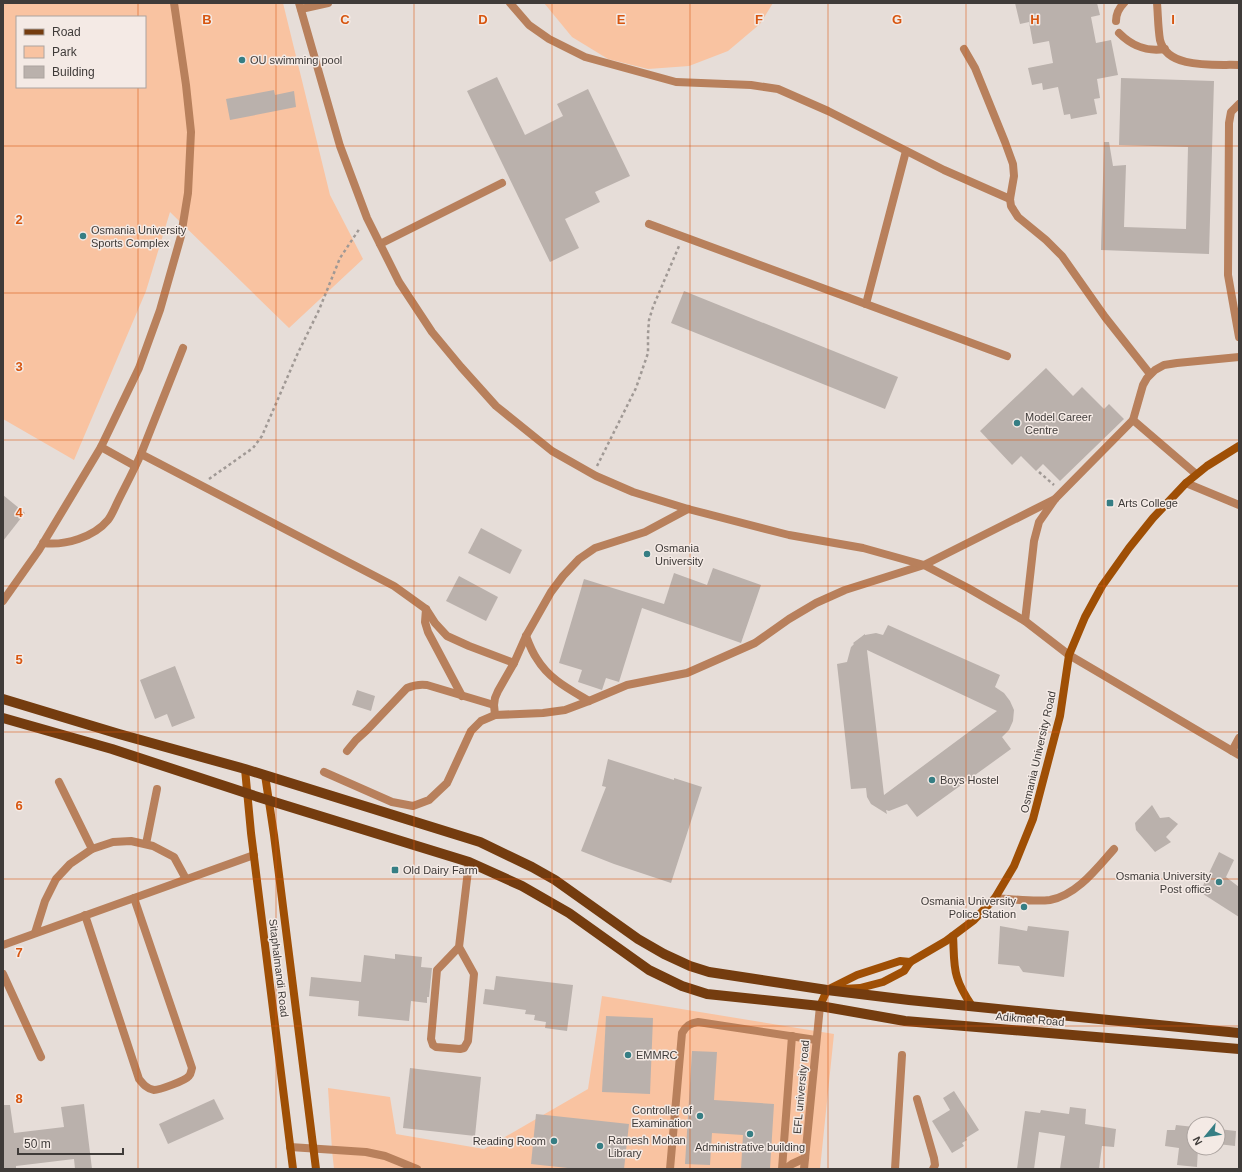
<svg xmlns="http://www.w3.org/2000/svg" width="1242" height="1172" viewBox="0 0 1242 1172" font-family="Arial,sans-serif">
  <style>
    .green { fill: #f9c3a1; fill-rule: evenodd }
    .building { fill: #bab1ac; fill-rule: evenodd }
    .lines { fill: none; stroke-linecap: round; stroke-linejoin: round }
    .path { stroke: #a09995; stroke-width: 2.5; stroke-dasharray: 3 3; stroke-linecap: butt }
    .service { stroke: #b8805c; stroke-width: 8 }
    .minor { stroke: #b8805c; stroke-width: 8 }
    .secondary { stroke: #9f4f05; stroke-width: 8 }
    .primary { stroke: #743c0f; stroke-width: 10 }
    .grid { fill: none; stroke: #d75610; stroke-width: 1; stroke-opacity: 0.55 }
    .poi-dot { fill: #367e84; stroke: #f4eae5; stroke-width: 1.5 }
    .labels { text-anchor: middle; stroke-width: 3; stroke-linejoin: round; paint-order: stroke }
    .poi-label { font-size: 11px; fill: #3f3b39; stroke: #f4eae5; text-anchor: start }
    .street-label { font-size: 11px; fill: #3f3b39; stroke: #f4eae5 }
    .grid-label { font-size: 13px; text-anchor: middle; font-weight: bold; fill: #d75610; stroke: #f4eae5; stroke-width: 3; stroke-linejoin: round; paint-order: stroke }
  </style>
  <rect width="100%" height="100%" fill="#e6ddd8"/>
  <g class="green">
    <path d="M3,3H283L330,195L363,259L289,328L170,212L146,291L74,460L3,419ZM17,17H145V87H17Z"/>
    <path d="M544,3H773L760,24L728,51L689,66L648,69L608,59L572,37Z"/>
    <path d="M602,996L834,1034L820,1169H334L332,1150L328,1088L390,1097L396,1134L484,1149L588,1089Z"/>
  </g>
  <g class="building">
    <path d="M1015,3H1097L1100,15L1091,17L1096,43L1111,40L1118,75L1097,79L1100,98L1094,99L1097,114L1071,119L1070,114L1064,115L1058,87L1043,90L1042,83L1032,85L1028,68L1053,63L1049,41L1033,44L1029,22L1020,24Z"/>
    <path d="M497,77L525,135L563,116L557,104L588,89L630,176L595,192L600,202L565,219L579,248L550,262L467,91Z"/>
    <path d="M1121,78L1214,81L1209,254L1101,250L1104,142H1109L1113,166L1126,165L1124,227L1186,229L1188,147L1119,145Z"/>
    <path d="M274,90L275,95L294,91L296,107L230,120L226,99Z"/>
    <path d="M684,291L898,377L885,409L671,323Z"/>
    <path d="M1046,368L1073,396L1082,387L1104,409L1109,404L1124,419L1060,481L1043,464L1036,471L1021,456L1012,465L980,431Z"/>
    <path d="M3,495L25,513L3,541Z"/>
    <path d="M481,528L522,550L510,574L468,553Z"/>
    <path d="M713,568L761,585L741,643L642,608L619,682L606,678L602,690L578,682L582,670L559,663L584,579L664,604L674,573L707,585Z"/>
    <path d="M459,576L498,597L486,621L446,601Z"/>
    <path d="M888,625L1000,675L995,687L1004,693L1010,701L1014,710L1013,721L1009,730L1002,737L1011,749L917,817L907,804L889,811L886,810L887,814L871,804L867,797L866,788L851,789L837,664L847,662L851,647L854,644L853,643L865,634V635L876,633L883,635ZM867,650L997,711L884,795Z"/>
    <path d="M175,666L195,718L172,727L167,714L155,719L140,680Z"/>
    <path d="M357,690L375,696L371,711L352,705Z"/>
    <path d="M608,759L674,780V778L702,787L671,883L614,864L581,851L606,787L602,786Z"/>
    <path d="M1152,805L1160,818L1169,817L1178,824L1166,837L1171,842L1155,852L1136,830L1135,823Z"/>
    <path d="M1219,852L1234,860L1226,877L1239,887V917L1200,892Z"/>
    <path d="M1000,926L1027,931L1028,926L1069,931L1064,977L1023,972L1019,966L998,964Z"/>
    <path d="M395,954L422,957L421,967L432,968L429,997H427V1003L411,1001L409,1021L358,1016L359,1001L309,996L311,977L361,982L364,955L395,959Z"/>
    <path d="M496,976L573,985L567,1031L545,1028L546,1022L534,1020L535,1015L525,1014L526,1010L483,1004L485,989L494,990Z"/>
    <path d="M606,1016L653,1018L650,1094L602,1092Z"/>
    <path d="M692,1051L717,1052L714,1100L774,1104L770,1169H741L743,1135L712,1133L710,1165L685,1164Z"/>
    <path d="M410,1068L481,1077L475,1136L403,1128Z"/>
    <path d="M954,1091L979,1130L966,1138L967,1140L962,1143L964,1146L952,1153L932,1121L950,1110L943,1098Z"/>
    <path d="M214,1099L224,1119L168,1144L159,1124Z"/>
    <path d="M84,1104L92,1169H75L74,1159L16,1166V1169H3V1105H10L14,1133L64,1127L61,1107Z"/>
    <path d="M1070,1107L1086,1109L1085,1124L1116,1129L1114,1147L1102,1146L1099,1169H1060L1065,1136L1039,1132L1034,1169H1017L1025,1111L1040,1113L1041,1110L1069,1114Z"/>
    <path d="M536,1114L629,1124L624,1169H577L531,1164Z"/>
    <path d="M1176,1125L1194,1127V1148H1198L1197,1167L1177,1165L1179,1148L1165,1146L1167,1130H1175Z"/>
    <path d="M1218,1129L1236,1131L1235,1146L1218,1144Z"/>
  </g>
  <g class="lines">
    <g class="path">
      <path d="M597,466L636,388L648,353V334L649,320L653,307L679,246"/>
      <path d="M1039,472L1054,485"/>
      <path d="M209,479L253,448L262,436L297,355L319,310L340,258L360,228"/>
    </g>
    <g class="service">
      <path d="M510,3L529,25L549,39L585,57L676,82L751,85L778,89L828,111L944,170L1010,199"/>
      <path d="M1157,3C1158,15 1158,28 1160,40C1167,70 1216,64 1239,65"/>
      <path d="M301,9L328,3"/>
      <path d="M1116,21C1116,14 1119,8 1124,3"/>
      <path d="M1119,33C1132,46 1146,52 1165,49"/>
      <path d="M964,49L975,68L1005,142L1013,164L1014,176L1010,199L1011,206L1018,217L1046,240L1062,256L1105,317L1150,374"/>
      <path d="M1239,104L1231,112L1229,123L1228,275L1239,337"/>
      <path d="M649,224L1007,356"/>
      <path d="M380,244L502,183"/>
      <path d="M866,304L906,151"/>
      <path d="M1133,420L1143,385L1147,378L1155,370L1164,365L1177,363L1239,357"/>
      <path d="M101,447L135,466"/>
      <path d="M141,454L183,348"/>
      <path d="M1186,483L1239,505"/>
      <path d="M43,543C65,546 94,537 108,520C112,515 115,507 118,501C126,485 134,470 141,454L394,586L426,609L435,623L447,636L469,646L514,663"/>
      <path d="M426,609L425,622L428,632L462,696"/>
      <path d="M1025,621L1034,541L1039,522L1055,499L1133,420L1196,474"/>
      <path d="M526,636C529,644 532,652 537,659C549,679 569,689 589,701"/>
      <path d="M1069,655L1239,755"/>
      <path d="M495,715L494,705L495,698L498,691L514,663L526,636L551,592L563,576L579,559L595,548L645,532L688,509"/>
      <path d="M347,751L356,740L367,730L407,688C414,685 420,684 427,685L494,705"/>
      <path d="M1232,751L1239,738"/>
      <path d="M324,772L392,802L413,806L429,800L447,783L471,731L481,721L495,715L543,713L565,710L589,701L627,685L687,673L755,643L789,619L816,603L845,590L924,565L1055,499"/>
      <path d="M59,782L92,849"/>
      <path d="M146,844L157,789"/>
      <path d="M995,898C1011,899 1034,902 1050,900C1077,895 1097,868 1114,849"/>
      <path d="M85,915L139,1079C143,1084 147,1089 154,1090C159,1090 185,1081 189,1076C191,1074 191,1071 192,1068L134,898"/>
      <path d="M35,933L45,901L56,879L70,864L92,849L113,842L131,841L153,846L174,857L186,879"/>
      <path d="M3,945L254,855"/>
      <path d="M459,947L474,974L468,1041L464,1048L460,1049L436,1047L433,1045L431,1039L437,970L459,947L469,862"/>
      <path d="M3,974L41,1057"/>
      <path d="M917,1099L934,1158L935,1165L933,1169"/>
      <path d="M290,1147L366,1152L385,1156L417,1169"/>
      <path d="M670,1169L682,1033C686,1026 690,1023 698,1022L816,1040"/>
      <path d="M782,1169L792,1036"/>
      <path d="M785,1169L792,1164L805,1158"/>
      <path d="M804,1169L820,1006"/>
      <path d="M895,1169L902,1055"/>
    </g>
    <g class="minor">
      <path d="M299,3L340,146L367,218L399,282L432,332L461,367L496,406L552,451L596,476L633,492L688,509L789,535L863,548L924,565L968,588L1025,621L1069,655"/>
      <path d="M3,601L39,550L101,447L139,368L160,310L181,236L188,193L191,132L186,85L174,3"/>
    </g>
    <g class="secondary">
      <path d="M245,769L251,833L293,1169"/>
      <path d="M265,775L274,835L316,1169"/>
      <path d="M953,936C954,949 953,965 957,977C960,988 966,997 972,1006"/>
      <path d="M843,989L860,988L883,982L904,971L910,962L946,941L974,920L995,898L1014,866L1033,819L1060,716L1069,655L1085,617L1102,586L1129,548L1153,518L1186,483L1207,466L1239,446"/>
      <path d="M820,1006L827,990L857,975L900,961L910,962"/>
    </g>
    <g class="primary">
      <path d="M3,699L119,734L245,769L480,842L532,867L555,880L638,939L664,954L690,966L709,972L827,990L909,1000L1239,1033"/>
      <path d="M3,718L112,749L258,797L469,862L522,886L569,913L649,970L682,986L707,994L820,1006L905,1021L1239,1049"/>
    </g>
  </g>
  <path class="grid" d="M138,3V17M276,3V1169M414,3V1169M552,3V1169M690,3V1169M828,3V1169M966,3V1169M1104,3V1169M138,87V1169M3,146H1239M3,293H1239M3,440H1239M3,586H1239M3,732H1239M3,879H1239M3,1026H1239"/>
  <g class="poi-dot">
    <circle cx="242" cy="60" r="4"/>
    <circle cx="83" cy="236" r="4"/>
    <circle cx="1017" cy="423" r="4"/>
    <rect x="1106" y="499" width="8" height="8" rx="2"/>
    <circle cx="647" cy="554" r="4"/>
    <circle cx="932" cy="780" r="4"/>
    <rect x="391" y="866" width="8" height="8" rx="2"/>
    <circle cx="1219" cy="882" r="4"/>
    <circle cx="1024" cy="907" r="4"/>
    <circle cx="628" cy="1055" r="4"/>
    <circle cx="700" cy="1116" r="4"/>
    <circle cx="750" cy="1134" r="4"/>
    <circle cx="554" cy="1141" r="4"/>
    <circle cx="600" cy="1146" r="4"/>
  </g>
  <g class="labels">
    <g class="poi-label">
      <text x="250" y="64">OU swimming pool</text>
      <text x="91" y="234">Osmania University<tspan x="91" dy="13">Sports Complex</tspan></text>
      <text x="1025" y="421">Model Career<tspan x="1025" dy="13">Centre</tspan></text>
      <text x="1118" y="507">Arts College</text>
      <text x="655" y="552">Osmania<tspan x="655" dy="13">University</tspan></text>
      <text x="940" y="784">Boys Hostel</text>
      <text x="403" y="874">Old Dairy Farm</text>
      <text x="1211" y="880" text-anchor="end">Osmania University<tspan x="1211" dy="13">Post office</tspan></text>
      <text x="1016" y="905" text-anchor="end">Osmania University<tspan x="1016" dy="13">Police Station</tspan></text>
      <text x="636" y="1059">EMMRC</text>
      <text x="692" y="1114" text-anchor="end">Controller of<tspan x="692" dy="13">Examination</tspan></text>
      <text x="608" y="1144">Ramesh Mohan<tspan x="608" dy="13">Library</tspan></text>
      <text x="546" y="1145" text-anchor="end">Reading Room</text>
      <text x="750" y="1151" text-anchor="middle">Administrative building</text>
    </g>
    <g class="street-label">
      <text transform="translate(1038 752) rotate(-77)" y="4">Osmania University Road</text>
      <text transform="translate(279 968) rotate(83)" y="4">Sitaphalmandi Road</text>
      <text transform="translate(1030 1019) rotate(5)" y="4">Adikmet Road</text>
      <text transform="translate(801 1087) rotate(-85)" y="4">EFL university road</text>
    </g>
  </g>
  <g class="grid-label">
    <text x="207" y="24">B</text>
    <text x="345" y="24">C</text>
    <text x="483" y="24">D</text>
    <text x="621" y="24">E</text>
    <text x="759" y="24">F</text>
    <text x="897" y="24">G</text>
    <text x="1035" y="24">H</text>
    <text x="1173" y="24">I</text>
    <text x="19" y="224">2</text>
    <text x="19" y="371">3</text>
    <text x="19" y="517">4</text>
    <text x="19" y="664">5</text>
    <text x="19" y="810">6</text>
    <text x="19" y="957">7</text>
    <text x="19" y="1103">8</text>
  </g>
  <rect width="1242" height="1172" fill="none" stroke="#3f3b39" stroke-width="8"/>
  <rect x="16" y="16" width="130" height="72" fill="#f4eae5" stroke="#aca4a0"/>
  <rect x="24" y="29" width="20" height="6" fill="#743c0f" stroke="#aca4a0"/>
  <text x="52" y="36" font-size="12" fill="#3f3b39">Road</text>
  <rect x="24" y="46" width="20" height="12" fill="#f9c3a1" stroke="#aca4a0"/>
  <text x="52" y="56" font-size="12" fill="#3f3b39">Park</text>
  <rect x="24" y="66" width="20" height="12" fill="#bab1ac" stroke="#aca4a0"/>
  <text x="52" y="76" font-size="12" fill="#3f3b39">Building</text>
  <g transform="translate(1206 1136) rotate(241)"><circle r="19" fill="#f4eae5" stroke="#aca4a0"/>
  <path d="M0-3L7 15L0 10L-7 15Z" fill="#367e84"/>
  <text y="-6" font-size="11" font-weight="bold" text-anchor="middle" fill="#3f3b39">N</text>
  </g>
  <path d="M18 1148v6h105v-6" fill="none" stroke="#3f3b39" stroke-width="2"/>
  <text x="24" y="1148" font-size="12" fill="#3f3b39" stroke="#f4eae5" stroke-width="3" paint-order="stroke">50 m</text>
</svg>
